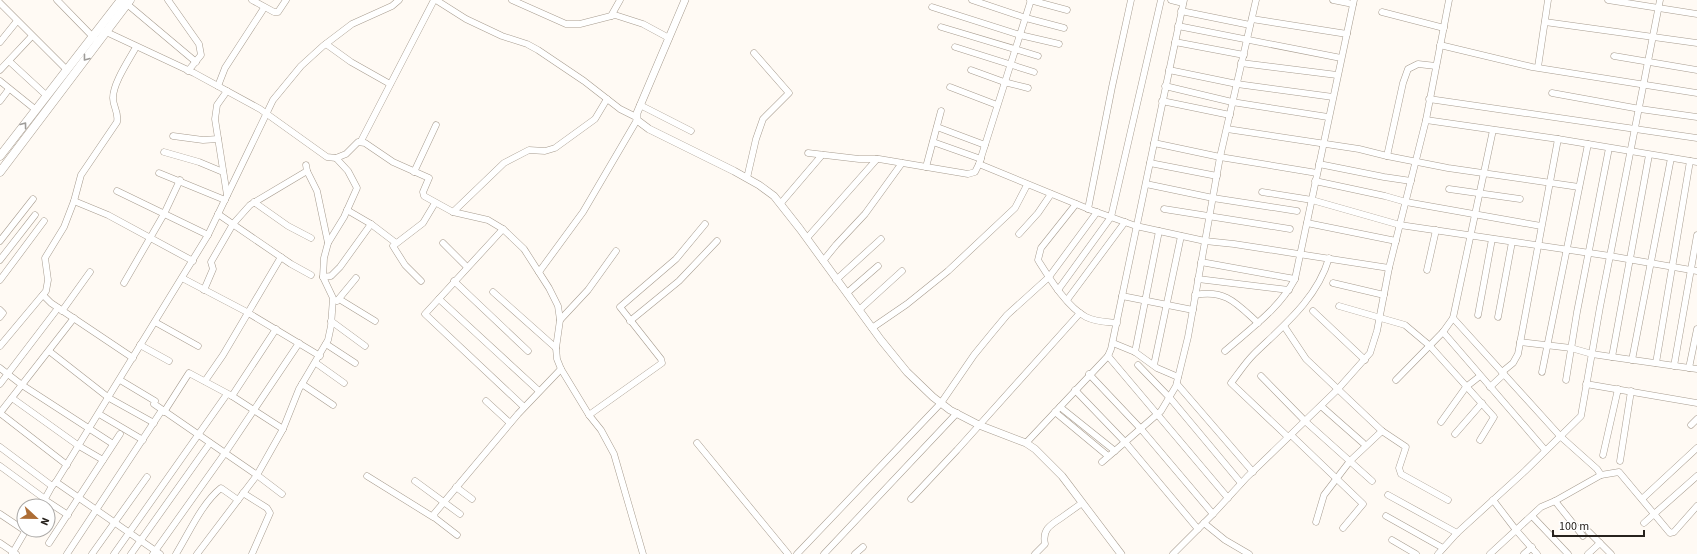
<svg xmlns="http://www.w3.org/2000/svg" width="1697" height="554" viewBox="0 0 1697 554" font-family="'Source Sans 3',sans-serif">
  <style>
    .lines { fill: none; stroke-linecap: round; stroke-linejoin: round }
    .minor-casing { stroke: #a79c8f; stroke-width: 7 }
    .tertiary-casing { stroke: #a79c8f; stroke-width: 8 }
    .secondary-casing { stroke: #a79c8f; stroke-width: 9 }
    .minor { stroke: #fff; stroke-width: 6 }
    .tertiary { stroke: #fff; stroke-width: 7 }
    .secondary { stroke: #fff; stroke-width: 8 }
    .oneway { stroke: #9e9c99 }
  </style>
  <rect width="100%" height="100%" fill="#fffaf4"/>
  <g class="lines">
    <g class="minor-casing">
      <g id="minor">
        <path d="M57,0L95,39"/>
        <path d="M168,0L199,44L201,55L188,71"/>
        <path d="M252,0L274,12H278L286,0"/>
        <path d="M436,0L466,19L502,36L527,44L538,50L584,81L620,109L636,117"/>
        <path d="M512,0L566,24H580L615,15L643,24L669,38"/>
        <path d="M972,0L1026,18L1064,28"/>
        <path d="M1030,0L1067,10"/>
        <path d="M1171,0L1183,3"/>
        <path d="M1333,0L1353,4"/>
        <path d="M1608,0L1697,14"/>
        <path d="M0,3L67,70"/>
        <path d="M127,4L196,62"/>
        <path d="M932,7L1020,35L1059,44"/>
        <path d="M1181,11L1250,25"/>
        <path d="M1382,12L1444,28"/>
        <path d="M611,16L620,0"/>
        <path d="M1252,19L1347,34"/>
        <path d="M1545,22L1697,43"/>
        <path d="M1178,26L1341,58"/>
        <path d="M941,27L1038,56"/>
        <path d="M102,30L194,73L260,109L327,157L336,158L346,154L358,142L365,143L393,162L429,178L423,192L424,196L453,212L488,220L503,229L524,249L549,288L558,306L560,320L556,348L557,359L561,369L589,415L601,430L614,454L643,554"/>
        <path d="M0,42L17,21"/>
        <path d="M1175,42L1244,55"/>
        <path d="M326,44L351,62L390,84"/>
        <path d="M1440,45L1532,67L1697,93"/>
        <path d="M955,47L1034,72"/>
        <path d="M1614,56L1697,70"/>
        <path d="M9,61L47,96"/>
        <path d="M1241,63L1337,75"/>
        <path d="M1538,67L1548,0"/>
        <path d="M0,70L32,36"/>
        <path d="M971,70L1004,82L1028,88"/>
        <path d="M1169,70L1237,84L1333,97"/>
        <path d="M0,81L36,110"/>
        <path d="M218,86L225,68L264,8"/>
        <path d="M1165,86L1232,102L1328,117"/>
        <path d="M950,87L997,105"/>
        <path d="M1552,93L1640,109L1697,117"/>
        <path d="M1429,99L1697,138"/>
        <path d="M0,101L9,89"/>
        <path d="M1162,101L1230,115"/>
        <path d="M640,105L691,131"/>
        <path d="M1426,120L1558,139L1697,162"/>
        <path d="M937,127L985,145"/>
        <path d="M1227,129L1359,149L1387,156L1448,168L1579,187"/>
        <path d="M173,136L203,140L218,139"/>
        <path d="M361,141L434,0"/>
        <path d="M933,142L981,159"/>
        <path d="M1154,143L1220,157L1317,173"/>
        <path d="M164,152L199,162L223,172"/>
        <path d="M808,153L859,159H879L968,174L975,172L979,164L1031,0"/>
        <path d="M1387,156L1403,83L1408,69L1418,64L1436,66"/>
        <path d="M1150,163L1217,176"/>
        <path d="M979,164L1091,210L1136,226L1205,241L1234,244L1389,268"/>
        <path d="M1319,164L1384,177L1411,181"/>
        <path d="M306,165L307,171L317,191L328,243L324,258L323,277"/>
        <path d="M926,167L941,111"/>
        <path d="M414,172L436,125"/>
        <path d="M159,173L225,200"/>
        <path d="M747,178L756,139L763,119L789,93L754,53"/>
        <path d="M1315,181L1385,196L1406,202L1541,226"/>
        <path d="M1146,184L1213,198L1297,211"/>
        <path d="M1449,189L1520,199"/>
        <path d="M117,191L208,235"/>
        <path d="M1262,192L1312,200L1400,225L1610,256L1697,271"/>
        <path d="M227,195L215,119L217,105L227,91"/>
        <path d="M74,201L108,215L193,261"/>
        <path d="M254,202L288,226L311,238"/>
        <path d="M781,203L822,155"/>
        <path d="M1076,204L1041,248L1038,260C1050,279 1067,307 1086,317C1096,322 1107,322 1117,323"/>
        <path d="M1088,209L1112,87L1131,0"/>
        <path d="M1164,209L1290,229"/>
        <path d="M347,210L371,224L396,243"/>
        <path d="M453,212L504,163L529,150L545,151L555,148L595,119L607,99"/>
        <path d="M218,214L291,264L311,275"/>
        <path d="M1307,223L1396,241"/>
        <path d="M503,229L425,314L524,407"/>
        <path d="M1019,234L1038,213L1051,194"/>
        <path d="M807,238L877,159"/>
        <path d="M0,241L33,199"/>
        <path d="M328,243L344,217L357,188L348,171L336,158"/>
        <path d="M443,243L467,267"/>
        <path d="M0,260L35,215"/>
        <path d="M823,261L836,245L865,214L902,163"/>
        <path d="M1201,262L1295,279"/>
        <path d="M1427,270L1436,230"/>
        <path d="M539,272L583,212L637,120"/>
        <path d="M182,278L245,311L320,356"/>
        <path d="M1198,279L1289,290"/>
        <path d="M0,280L44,221"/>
        <path d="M836,280L881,239"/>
        <path d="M421,281L405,265L393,246L423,223L435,203"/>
        <path d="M454,281L528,351"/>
        <path d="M124,283L164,214L180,180"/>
        <path d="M1333,283L1384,295"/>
        <path d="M204,290L213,269L211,262L233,224L250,205L307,171"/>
        <path d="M1058,290L1111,217L1161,0"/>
        <path d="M493,292L556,348"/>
        <path d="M847,293L878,266"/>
        <path d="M43,295L51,303L133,358"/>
        <path d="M1195,295C1226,289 1237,304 1258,323"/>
        <path d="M1122,296L1193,310"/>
        <path d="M339,299L375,321"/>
        <path d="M439,299L539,391"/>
        <path d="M1067,300L1125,222"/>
        <path d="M337,301L356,278"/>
        <path d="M1339,306L1405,325L1430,346L1494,417L1480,440"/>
        <path d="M0,310L3,313L0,317"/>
        <path d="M859,310L902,271"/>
        <path d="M62,311L90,272"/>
        <path d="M1313,311L1365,360"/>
        <path d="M1478,315L1492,239"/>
        <path d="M1498,317L1512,242"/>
        <path d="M1453,318L1560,436L1597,469L1601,475"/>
        <path d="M560,320L588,290L616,251"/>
        <path d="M331,321L365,346"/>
        <path d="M630,321L679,281L717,241"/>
        <path d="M155,322L198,346"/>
        <path d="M1284,326L1306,359L1382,431L1406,447L1399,468L1401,474L1448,500"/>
        <path d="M872,328L907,304L948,271L1015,208L1027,185"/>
        <path d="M1443,332L1545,450"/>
        <path d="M1520,342L1571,348L1592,354L1612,357L1697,369"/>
        <path d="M1113,343L1135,352L1157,368L1178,377"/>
        <path d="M326,344L355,363"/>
        <path d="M140,345L169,361"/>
        <path d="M0,346L46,291L48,280L45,258L64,227L74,201L81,175L117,122C119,112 113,107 113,98C113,83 129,60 136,47"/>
        <path d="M49,351L109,398L154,423"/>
        <path d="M1225,351C1250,329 1279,309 1295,279L1354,0"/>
        <path d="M1135,352L1159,231"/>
        <path d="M1108,356L1228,498"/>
        <path d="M1612,357L1649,155"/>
        <path d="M1632,360L1671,158"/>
        <path d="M316,363L344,383"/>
        <path d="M1656,363L1690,161"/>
        <path d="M1138,365L1170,398L1241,483"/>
        <path d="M1154,365L1181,236"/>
        <path d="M1674,366L1697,235"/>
        <path d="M0,368L22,385L113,444"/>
        <path d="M1689,368L1697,329"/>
        <path d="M1502,372L1513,363L1518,354L1558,139"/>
        <path d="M1542,372L1588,144"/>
        <path d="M1089,374L1141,429L1213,514"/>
        <path d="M1261,376L1305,421L1372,481"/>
        <path d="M120,380L155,401"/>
        <path d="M1396,380L1443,332L1453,318L1493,130"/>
        <path d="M1566,380L1577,312L1609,148"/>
        <path d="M205,381L223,355L281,257"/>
        <path d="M0,384L58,308"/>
        <path d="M302,384L333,405"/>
        <path d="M1177,384L1253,472"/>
        <path d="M1586,384L1697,403"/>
        <path d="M1490,387L1504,374"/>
        <path d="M1075,390L1125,442L1198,529"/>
        <path d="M232,396L276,329"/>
        <path d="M12,398L79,446L103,460"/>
        <path d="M486,401L510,423"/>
        <path d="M154,404L257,475L283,429L299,389L328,340L331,326L333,298L323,277L331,276L340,267L371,224"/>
        <path d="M1321,406L1363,443"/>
        <path d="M1060,407L1115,451"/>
        <path d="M164,412L189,373L232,396L283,429"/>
        <path d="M1055,412L1108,456"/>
        <path d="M0,413L74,318"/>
        <path d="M0,413L67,465"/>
        <path d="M99,414L143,440"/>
        <path d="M589,415L662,363L661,359L620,307L676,259L705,224"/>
        <path d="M1441,422L1466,387L1480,376"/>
        <path d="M1691,425L1697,419"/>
        <path d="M1455,434L1482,403"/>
        <path d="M1291,435L1363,504L1343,528"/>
        <path d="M1288,437L1231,383C1238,374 1245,363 1254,354C1283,326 1317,299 1329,258"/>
        <path d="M697,443L788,554"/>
        <path d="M1026,443L1108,356L1111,349L1184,0"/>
        <path d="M0,447L52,486"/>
        <path d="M1603,455L1618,389"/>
        <path d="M1620,461L1631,391"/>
        <path d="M1102,462L1161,411L1176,386L1188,337L1220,157L1256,0"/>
        <path d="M0,466L45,499"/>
        <path d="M367,476L433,517"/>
        <path d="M415,481L460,514"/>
        <path d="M56,482L160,554"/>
        <path d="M456,487L472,499"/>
        <path d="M243,493L267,508L270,513L252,554"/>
        <path d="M1388,495L1457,533"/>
        <path d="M911,499L957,450L1080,313"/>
        <path d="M1642,499L1697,448"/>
        <path d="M45,500L68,515"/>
        <path d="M1493,500L1516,530L1537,554"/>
        <path d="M1555,501L1583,536"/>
        <path d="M41,506L52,486L56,482L208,235L273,100L301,66L323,46L352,24L392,6L399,0"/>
        <path d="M0,514L24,530"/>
        <path d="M1386,516L1443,548"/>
        <path d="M1532,516L1568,554"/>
        <path d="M1316,522L1324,495L1350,461L1382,431"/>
        <path d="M1204,523L1225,540L1249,554"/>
        <path d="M1644,523L1697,476"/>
        <path d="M1589,532L1611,554"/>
        <path d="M457,535L435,518L434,514L518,414L561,369"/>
        <path d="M1392,540L1416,554"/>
        <path d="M0,543L16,554"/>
        <path d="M49,543L120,434"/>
        <path d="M12,554L26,530"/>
        <path d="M67,554L162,410"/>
        <path d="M92,554L147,477"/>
        <path d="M114,554L227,394"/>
        <path d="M131,554L210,443"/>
        <path d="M153,554L225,453L299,343"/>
        <path d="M176,554C189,533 202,503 221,488L238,500"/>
        <path d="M197,554L257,475L282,494"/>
        <path d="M797,554L941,403L974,355L992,333L1007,315L1049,277L1097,212"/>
        <path d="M824,554L957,413"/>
        <path d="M855,554L863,547"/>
        <path d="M1035,554L1045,544C1042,530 1050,525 1061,518C1068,513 1075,508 1082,503"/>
        <path d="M1173,554L1213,514L1247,477L1338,389L1370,353L1377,331L1389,268L1426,120L1449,0"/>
        <path d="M1438,554L1457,533L1525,471L1581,416L1600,307L1660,0"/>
        <path d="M1490,554L1541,507L1555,501L1601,475L1619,472L1670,533L1674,532L1697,506"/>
        <path d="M1524,554L1532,547"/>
        <path d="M1588,554L1600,543"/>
      </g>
    </g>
    <g class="tertiary-casing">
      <path id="tertiary" d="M685,0L637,113V120L649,129L734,171L759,185L774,196L800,229L881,340L907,372L933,397L950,410L979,425L1026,443L1035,449L1062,476L1121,554"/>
    </g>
    <g class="secondary-casing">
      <g id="secondary">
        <path d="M0,156L121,0"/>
        <path d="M0,172L130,0"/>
      </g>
    </g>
    <use href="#minor" class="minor"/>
    <use href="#tertiary" class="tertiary"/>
    <use href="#secondary" class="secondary"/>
  </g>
  <defs><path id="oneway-chevron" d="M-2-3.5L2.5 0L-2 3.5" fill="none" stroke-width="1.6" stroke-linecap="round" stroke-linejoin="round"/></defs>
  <g class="oneway">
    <use href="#oneway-chevron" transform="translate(86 58) rotate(128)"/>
    <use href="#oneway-chevron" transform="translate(24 125) rotate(-53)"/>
  </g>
  <g transform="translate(36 518) rotate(112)"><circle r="19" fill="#ffffff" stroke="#a9a7a5"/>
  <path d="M0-3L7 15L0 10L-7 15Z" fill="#ad6d35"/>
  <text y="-6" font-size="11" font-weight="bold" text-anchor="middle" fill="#27221d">N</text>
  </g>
  <path d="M1553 530v6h91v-6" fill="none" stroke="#27221d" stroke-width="2"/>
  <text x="1559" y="530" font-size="12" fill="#27221d" stroke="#ffffff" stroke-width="3" paint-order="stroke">100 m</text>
</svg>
